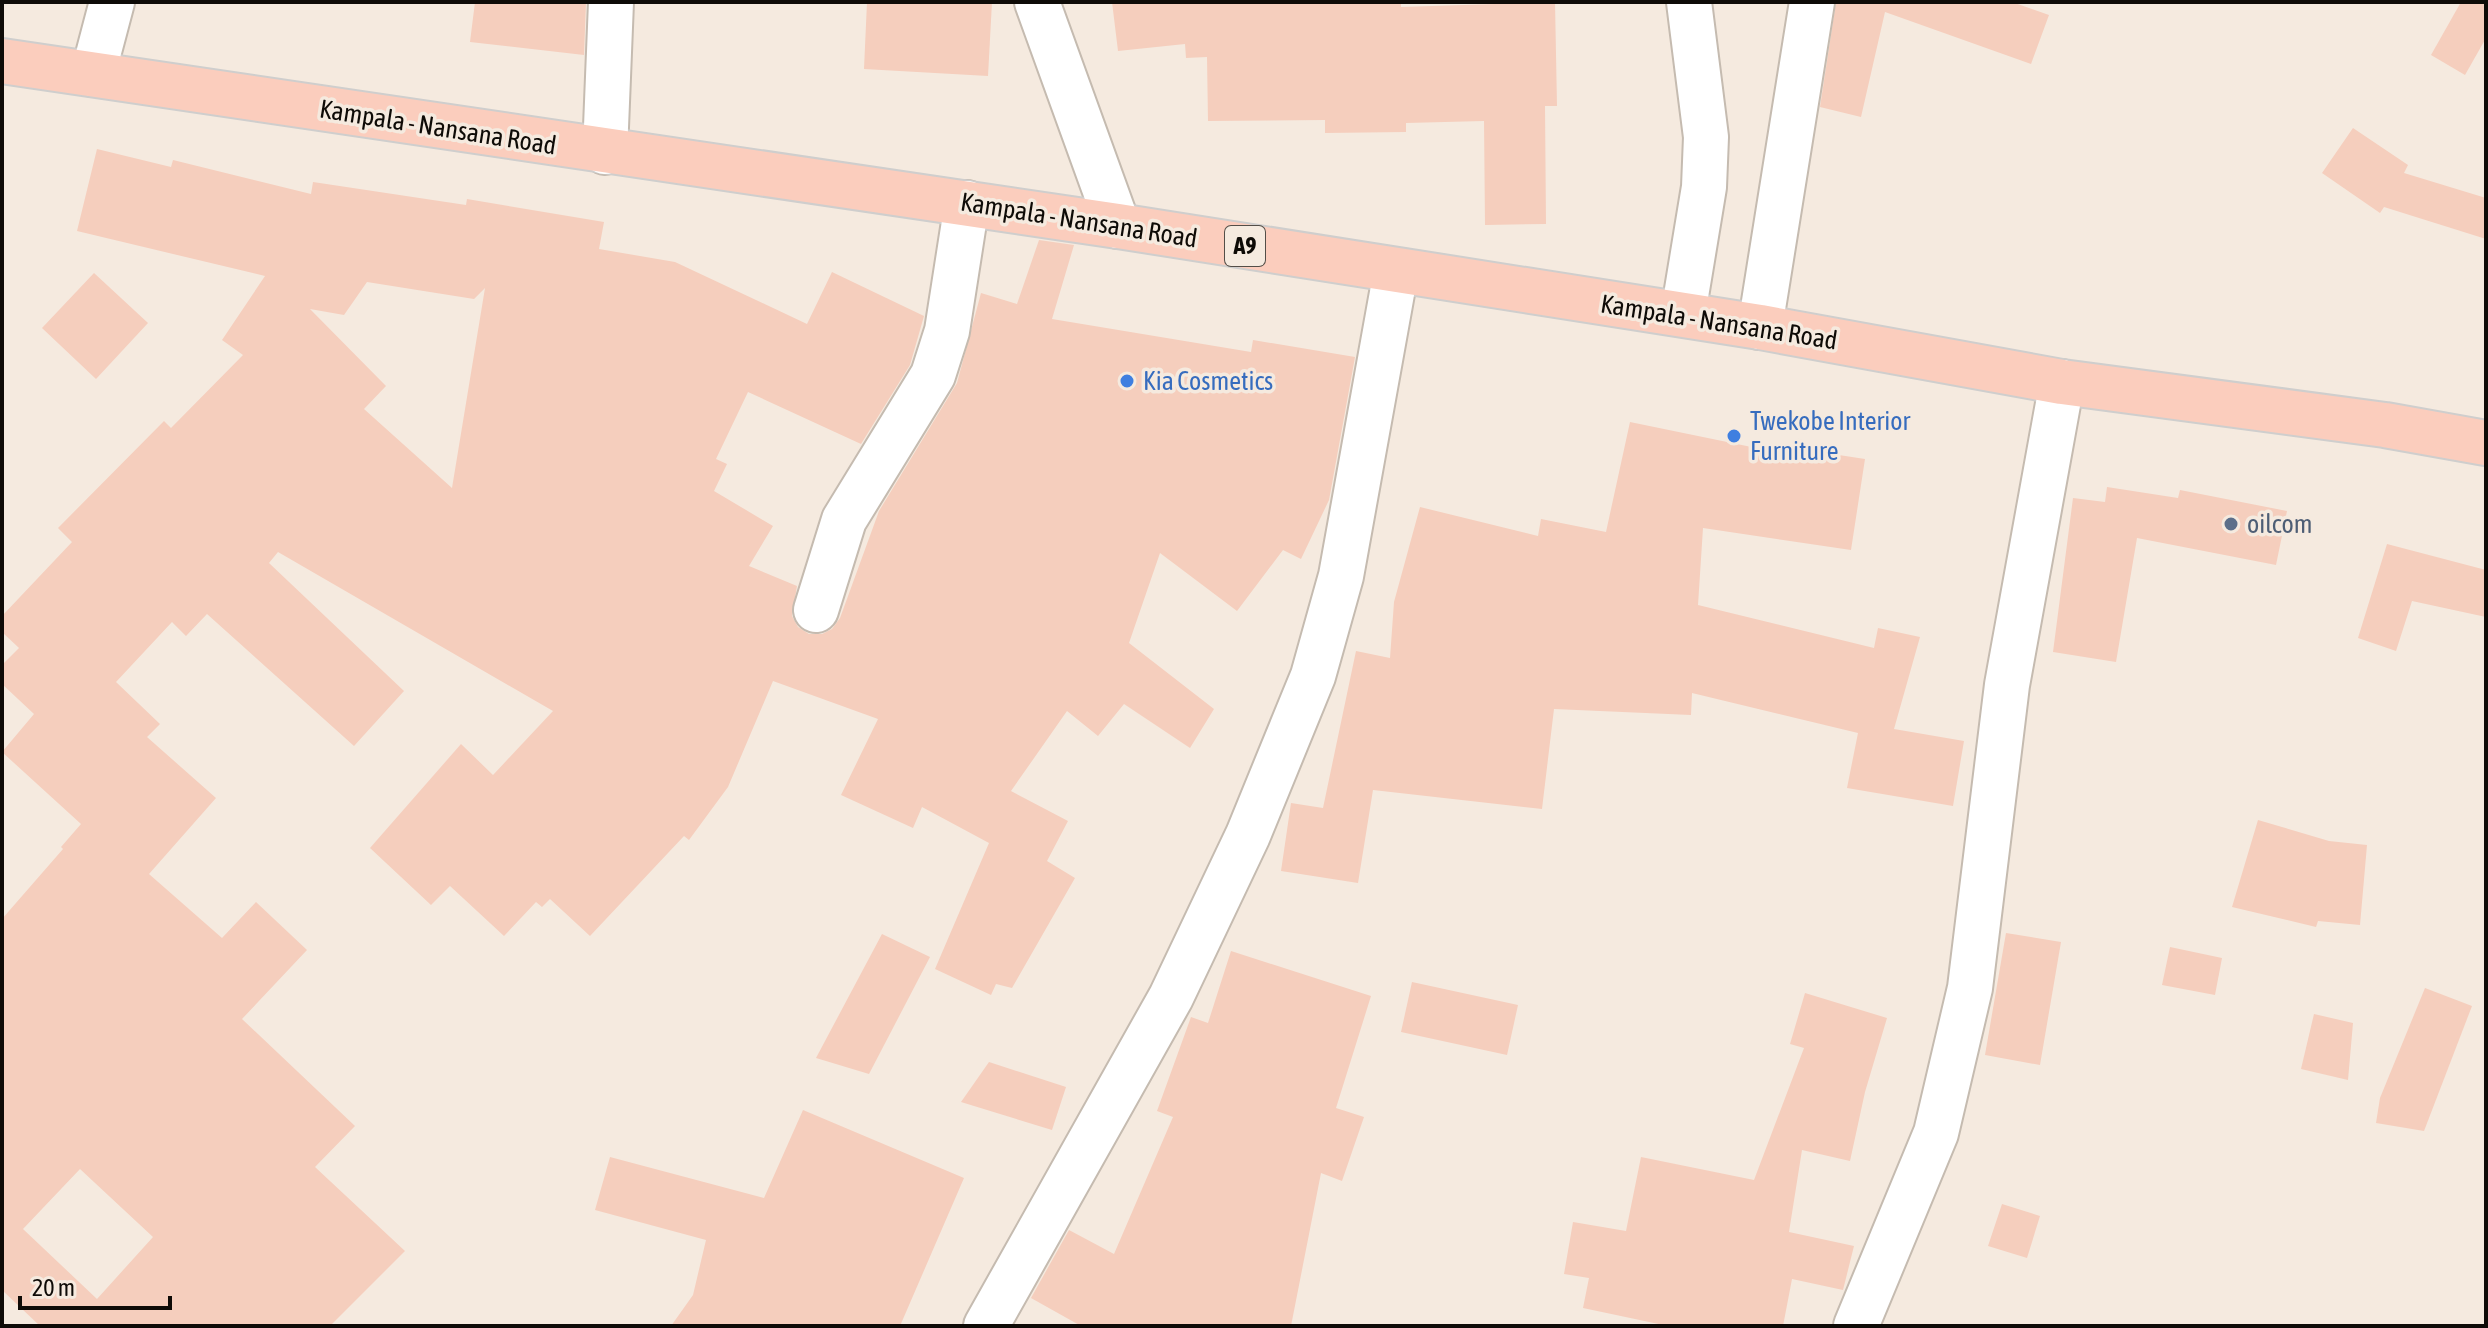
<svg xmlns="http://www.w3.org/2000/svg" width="2488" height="1328" viewBox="0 0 2488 1328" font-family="'Asap Condensed',sans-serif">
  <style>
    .building { fill: #f5cebd; fill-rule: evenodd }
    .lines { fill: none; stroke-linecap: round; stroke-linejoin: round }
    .minor-casing { stroke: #c5bbb0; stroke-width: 48 }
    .major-casing { stroke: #cfcecd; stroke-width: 48 }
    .minor { stroke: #fff; stroke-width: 44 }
    .major { stroke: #fbcdbd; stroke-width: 44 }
    .shop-dot { fill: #3f7fe0; stroke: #f5eadf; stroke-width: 3 }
    .service-dot { fill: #5c6f8a; stroke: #f5eadf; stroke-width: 3 }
    .labels { text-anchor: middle; stroke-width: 7; stroke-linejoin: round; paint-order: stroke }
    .shield { fill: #f5eadf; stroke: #534e48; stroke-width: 2 }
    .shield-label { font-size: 24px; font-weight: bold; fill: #0e0b07 }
    .street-label { font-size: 26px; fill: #0e0b07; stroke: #f5eadf }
    .shop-label { font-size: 26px; fill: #366cbe; stroke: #f5eadf; text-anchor: start }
    .service-label { font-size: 26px; fill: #4e5e75; stroke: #f5eadf; text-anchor: start }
  </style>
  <rect width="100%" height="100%" fill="#f5eadf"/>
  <g class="building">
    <path d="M475,2H586L584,55L470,42Z"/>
    <path d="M867,2H992L988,76L864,69Z"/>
    <path d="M1112,2H1401V7L1555,2L1557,106H1545L1546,224L1485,225L1484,121L1406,123V132L1325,133V120L1208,121L1207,57L1186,58L1185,44L1118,51Z"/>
    <path d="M1836,2H2012L2049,15L2031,64L1885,12L1861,117L1820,107Z"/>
    <path d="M2461,2H2486V38L2465,75L2431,55Z"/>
    <path d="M2353,128L2408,165L2404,173L2486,198V239L2384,207L2380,213L2322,173Z"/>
    <path d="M97,149L171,167L173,160L311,194L313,182L466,205L467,199L604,222L599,249L675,262L807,324L832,272L924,316L910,365L861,444L748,392L716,459L727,464L714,491L773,526L749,566L797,586L792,616L798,627L809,634H822L832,629L840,618L879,511L957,383L981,293L1017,304L1039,240L1074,245L1052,319L1251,352L1253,340L1355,357L1329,500L1301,559L1283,550L1237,611L1160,553L1129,643L1214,709L1190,748L1124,704L1098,736L1067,711L1011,791L1068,821L1047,861L1075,878L1012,988L996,984L991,995L935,969L989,843L922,807L913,828L841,795L878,719L773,681L728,787L689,840L684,836L590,936L550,899L542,907L536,902L504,936L450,886L431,905L370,848L461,744L493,775L553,711L278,552L269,563L404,691L354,746L207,614L186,636L172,622L116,682L160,724L147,737L216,798L149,874L222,938L256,902L307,950L242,1019L355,1126L315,1167L405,1251L330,1326H40L2,1290V919L63,849L61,847L81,824L2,752L34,714L2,684V665L19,648L2,632V616L72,542L58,528L164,421L171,428L243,355L222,340L265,276L77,231ZM367,282L474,299L485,288L452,488L364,409L386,386L310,309L344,315ZM80,1169L153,1237L97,1299L23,1229Z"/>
    <path d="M94,273L148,323L96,379L42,328Z"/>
    <path d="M1630,422L1766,450L1767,444L1865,459L1851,550L1703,528L1698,605L1874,648L1878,628L1920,637L1894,729L1964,741L1953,806L1847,788L1858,733L1692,693L1691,715L1554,709L1542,809L1373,790L1358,883L1281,871L1291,803L1323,808L1356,651L1390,658L1394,602L1420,507L1538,536L1541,519L1606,532Z"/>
    <path d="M2107,487L2178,498L2180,490L2287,511L2276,565L2137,538L2116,662L2053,652L2073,498L2105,502Z"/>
    <path d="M2387,544L2486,570V617L2412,601L2396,651L2358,638Z"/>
    <path d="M2258,820L2329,841L2367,845L2360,925L2318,921L2316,927L2232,907Z"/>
    <path d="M2006,933L2061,942L2040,1065L1985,1055Z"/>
    <path d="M882,934L930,957L869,1074L816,1058Z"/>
    <path d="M2170,947L2222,958L2215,995L2162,985Z"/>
    <path d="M1231,951L1371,996L1336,1108L1364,1117L1342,1181L1321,1173L1291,1326H1081L1031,1298L1069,1230L1114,1254L1173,1117L1157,1111L1191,1017L1208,1023Z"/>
    <path d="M1412,982L1518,1005L1507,1055L1401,1032Z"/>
    <path d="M2425,988L2472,1006L2424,1131L2376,1123L2380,1098Z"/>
    <path d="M1805,993L1887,1018L1865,1092L1850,1161L1802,1150L1789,1232L1854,1246L1843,1290L1792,1279L1783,1326H1668L1583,1308L1589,1278L1564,1274L1573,1222L1626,1231L1641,1157L1754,1180L1804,1048L1790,1044Z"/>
    <path d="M2314,1014L2353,1023L2348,1080L2301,1069Z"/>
    <path d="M989,1062L1066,1087L1052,1130L961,1102Z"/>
    <path d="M803,1110L964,1178L900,1326H671L693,1295L706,1240L595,1210L610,1157L764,1198Z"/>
    <path d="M2002,1204L2040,1216L2027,1258L1988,1246Z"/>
  </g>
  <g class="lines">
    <g class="minor-casing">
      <g id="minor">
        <path d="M1037,2L1118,226"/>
        <path d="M93,74L112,2"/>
        <path d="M605,152L611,2"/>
        <path d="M1683,314L1704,187L1706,137L1689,2"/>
        <path d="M1760,327L1812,2"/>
        <path d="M816,610L844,520L933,375L947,331L967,203"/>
        <path d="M986,1326L1171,997L1248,835L1313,676L1341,576L1396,271"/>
        <path d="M1856,1326L1936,1133L1970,988L2007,685L2062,382"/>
      </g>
    </g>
    <g class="major-casing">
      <path id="major" d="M2,61L1118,226L1760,327L2062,382L2385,425L2486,443"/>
    </g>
    <use href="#minor" class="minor"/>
    <use href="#major" class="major"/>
  </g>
  <g class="shop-dot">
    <circle cx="1127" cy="381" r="8"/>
    <circle cx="1734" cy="436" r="8"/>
  </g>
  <circle class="service-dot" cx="2231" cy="524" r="8"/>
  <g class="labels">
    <rect class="shield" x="1225" y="226" width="40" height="40" rx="6"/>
    <g class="shield-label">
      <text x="1245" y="254">A9</text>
    </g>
    <g class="street-label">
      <text transform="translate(438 127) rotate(9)" y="9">Kampala - Nansana Road</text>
      <text transform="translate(1079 220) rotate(9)" y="9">Kampala - Nansana Road</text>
      <text transform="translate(1719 322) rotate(9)" y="9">Kampala - Nansana Road</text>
    </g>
    <g class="shop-label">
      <text x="1143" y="390">Kia Cosmetics</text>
      <text x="1750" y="430">Twekobe Interior<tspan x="1750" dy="30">Furniture</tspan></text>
    </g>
    <g class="service-label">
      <text x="2247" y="533">oilcom</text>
    </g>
  </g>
  <rect width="2488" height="1328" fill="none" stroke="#0e0b07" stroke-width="8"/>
  <path d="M20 1296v12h150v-12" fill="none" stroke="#0e0b07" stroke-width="4"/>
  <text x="32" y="1296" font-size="24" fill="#0e0b07" stroke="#f5eadf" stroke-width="6" paint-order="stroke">20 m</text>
</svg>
